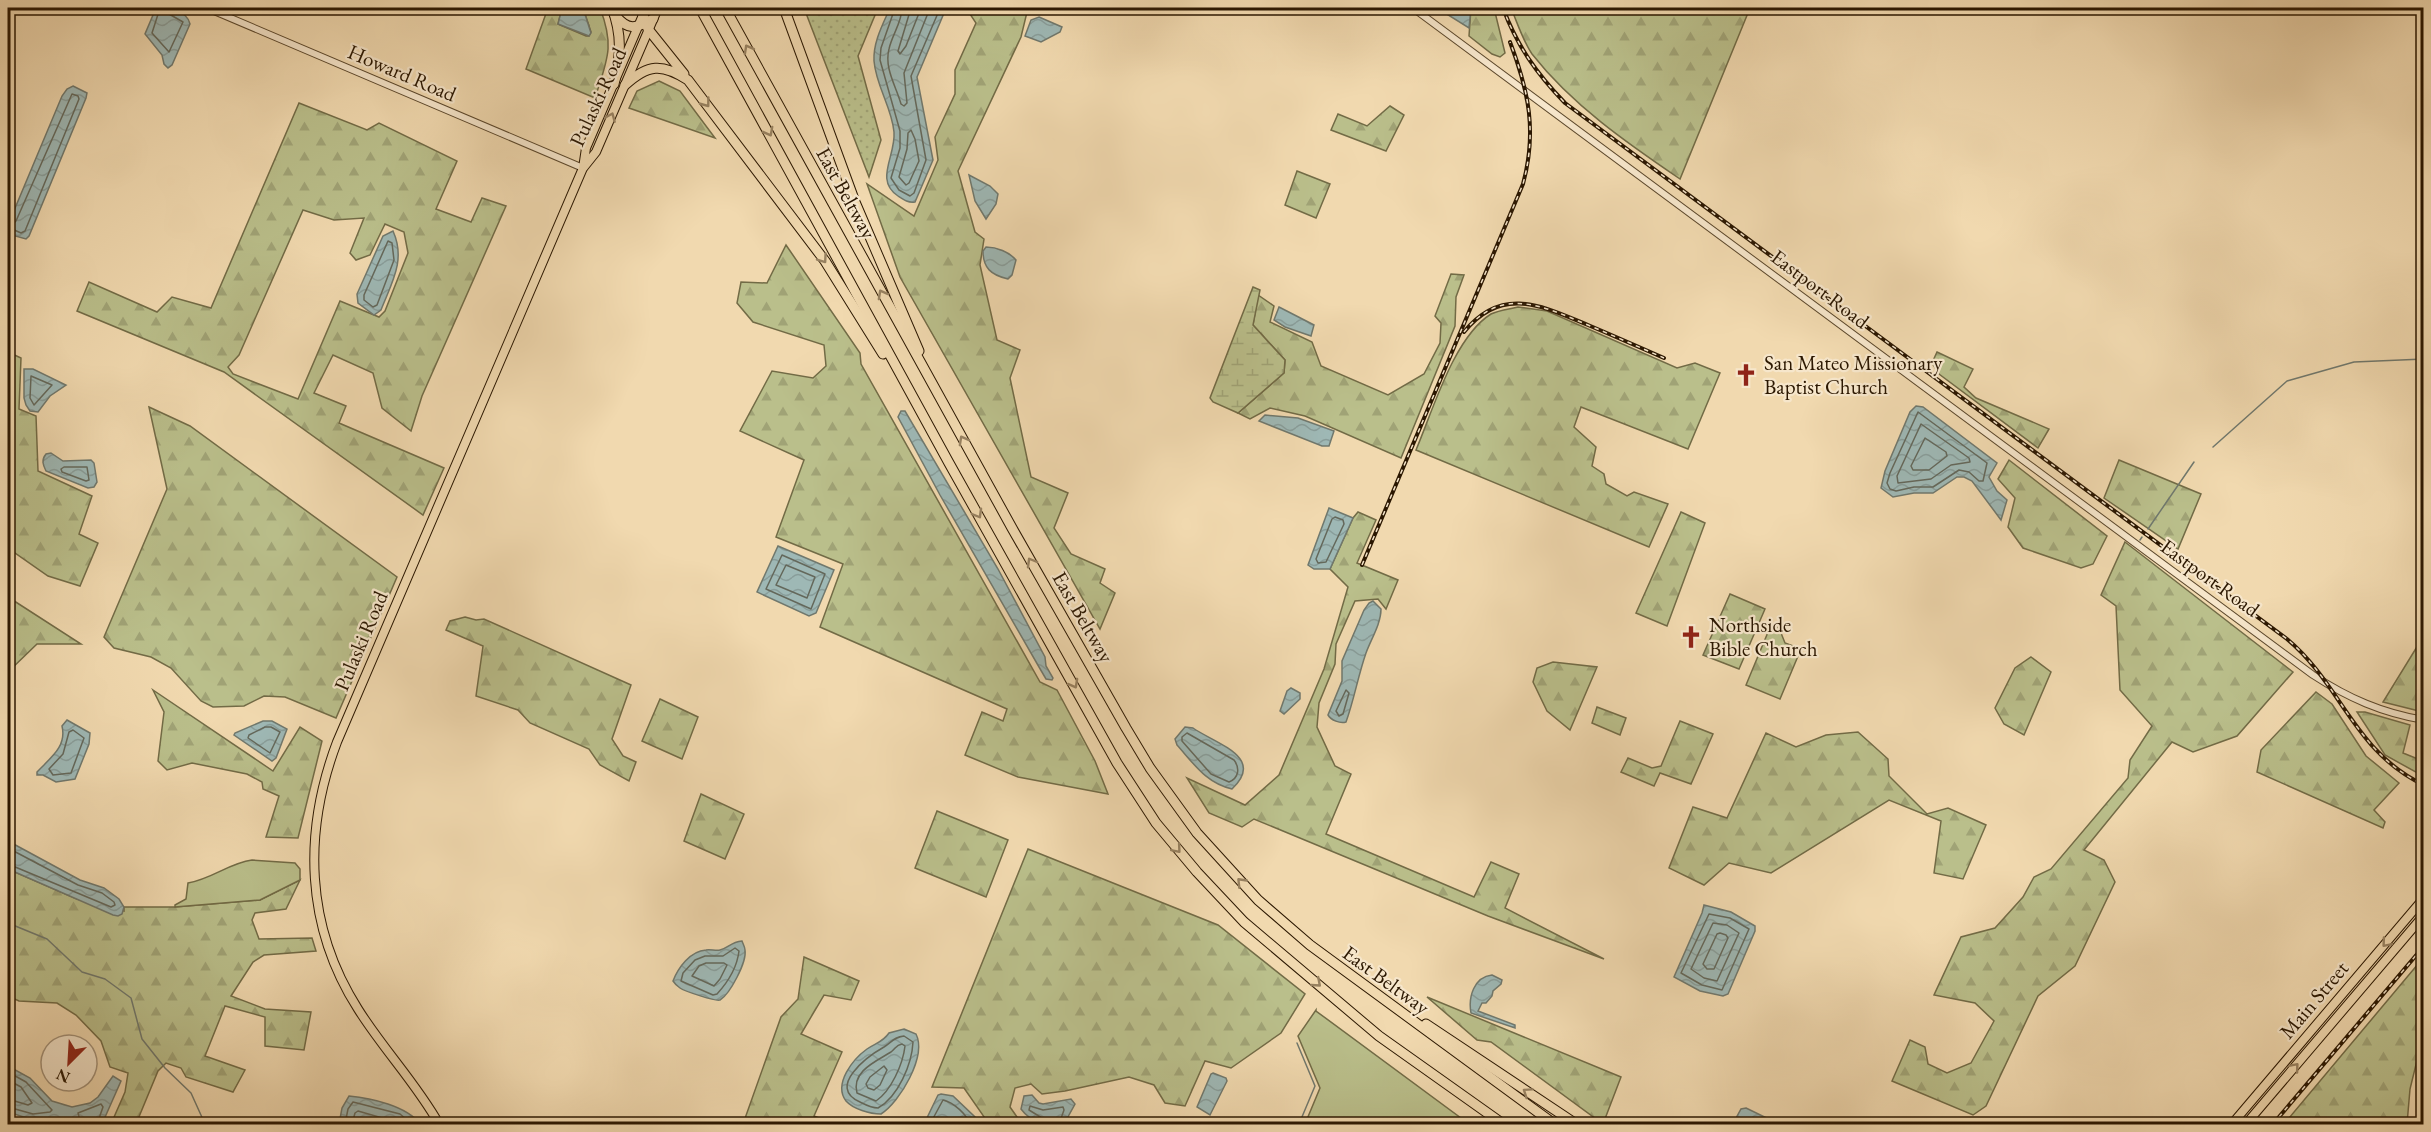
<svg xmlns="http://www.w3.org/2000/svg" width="2431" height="1132" viewBox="0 0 2431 1132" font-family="'EB Garamond',serif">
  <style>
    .grass { fill: url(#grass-dots); stroke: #726b46; stroke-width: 1.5 }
    .forest { fill: url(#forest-firs); stroke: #726b46; stroke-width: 1.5; fill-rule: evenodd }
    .wetland { fill: url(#wetland-marsh); stroke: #726b46; stroke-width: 1.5 }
    .park { fill: #babf8b; stroke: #726b46; stroke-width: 1.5 }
    .water { fill: url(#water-waves); stroke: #70786d; stroke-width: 1.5 }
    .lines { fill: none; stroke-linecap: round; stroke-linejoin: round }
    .shore { stroke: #64685b; stroke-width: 1.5 }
    .stream { stroke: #70786d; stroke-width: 1.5 }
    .minor-casing { stroke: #5c482c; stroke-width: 8 }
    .major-casing { stroke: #2b1701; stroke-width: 10 }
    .highway-casing { stroke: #2b1701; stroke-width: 11 }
    .minor { stroke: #f6e6cb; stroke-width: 6 }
    .major { stroke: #f1d9af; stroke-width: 8 }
    .highway { stroke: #f1d9af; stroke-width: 9 }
    .rail-casing { stroke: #2b1701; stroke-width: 4 }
    .rail { stroke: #f6e6cb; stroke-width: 1.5; stroke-dasharray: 4.5; stroke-linecap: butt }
    .oneway { stroke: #988261 }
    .labels { text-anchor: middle; stroke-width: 4.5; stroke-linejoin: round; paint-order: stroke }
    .street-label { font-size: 21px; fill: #2b1701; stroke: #f6e6cb }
    .poi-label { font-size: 21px; fill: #2b1701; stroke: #f6e6cb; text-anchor: start }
  </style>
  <defs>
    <pattern id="grass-dots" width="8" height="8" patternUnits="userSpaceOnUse" patternTransform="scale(1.5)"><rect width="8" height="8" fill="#babf8b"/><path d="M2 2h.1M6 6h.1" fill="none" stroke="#a0a376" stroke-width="1.8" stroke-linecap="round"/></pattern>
    <pattern id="forest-firs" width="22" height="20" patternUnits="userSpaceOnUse" patternTransform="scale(1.5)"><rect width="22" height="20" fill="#babf8b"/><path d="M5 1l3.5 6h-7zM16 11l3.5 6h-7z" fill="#a0a376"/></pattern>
    <pattern id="wetland-marsh" width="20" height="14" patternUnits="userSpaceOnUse" patternTransform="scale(1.5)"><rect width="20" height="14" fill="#babf8b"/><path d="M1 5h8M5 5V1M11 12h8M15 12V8" fill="none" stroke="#a0a376"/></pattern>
    <pattern id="water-waves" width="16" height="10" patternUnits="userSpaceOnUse" patternTransform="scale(1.5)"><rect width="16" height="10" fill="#9eb8b5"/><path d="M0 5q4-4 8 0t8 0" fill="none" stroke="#889d9a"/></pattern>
  </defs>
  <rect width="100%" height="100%" fill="#f1d9af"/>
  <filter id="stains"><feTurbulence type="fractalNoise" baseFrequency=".00333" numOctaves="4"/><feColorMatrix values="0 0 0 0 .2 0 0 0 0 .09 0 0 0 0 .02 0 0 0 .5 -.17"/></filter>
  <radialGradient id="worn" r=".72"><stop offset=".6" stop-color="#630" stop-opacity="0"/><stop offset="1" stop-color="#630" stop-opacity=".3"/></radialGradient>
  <path class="grass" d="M804,8H878L858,56L881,140L869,177Z"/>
  <g class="forest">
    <path d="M548,8H562L558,24L586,36H589L591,32L583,8H600C615,47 607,60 595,98L526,69Z"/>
    <path d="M966,8H1028L1021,37L958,171L975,232L984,239L980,265L997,340L1020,350L1010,378L1031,477L1068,493L1054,528L1071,554L1105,569L1100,583L1115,593L1100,629L900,277L867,184L914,216L938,160L935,137L955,94V70L976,23Z"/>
    <path d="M1471,8H1494L1505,53L1500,57L1492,54L1469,36Z"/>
    <path d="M1511,8H1750L1680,179C1627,143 1572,105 1532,54C1523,41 1517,22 1511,8Z"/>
    <path d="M659,81L680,91L715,138L629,108L637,91Z"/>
    <path d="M299,103L367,130L379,123L457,161L436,209L471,222L482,198L506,206L422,396L411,431L382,408L373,373L333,355L314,393L346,406L339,423L444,468L423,515L224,372L77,311L89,282L157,312L172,297L211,308ZM303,210L334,220L364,218L350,253L356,260L370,255L385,224L404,232L408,253L385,311L379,317L340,301L298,399L233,374L228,367L239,355Z"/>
    <path d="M1390,106L1404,115L1386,151L1331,130L1338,114L1367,126Z"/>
    <path d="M1297,171L1330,184L1316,218L1285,205Z"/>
    <path d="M786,245L860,353L861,364L1040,682L1057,690L1095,761L1108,794L1018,777L965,755L982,712L1003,721L1007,709L820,627L843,564L776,537L804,460L740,431L772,371L813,378L826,366L824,345L753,322L737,303L741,282L767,283Z"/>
    <path d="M1451,274L1464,275L1456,297L1455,326L1401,458L1305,416L1270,408L1250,419L1238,413L1284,373L1285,360L1253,325L1258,295L1274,306L1270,322L1312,342L1321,366L1388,395L1424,374L1440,343L1441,323L1435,316Z"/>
    <path d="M1518,307L1547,311L1677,368L1695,363L1720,373L1688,449L1581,407L1574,427L1596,447L1592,466L1604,474L1606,484L1627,496L1634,492L1668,504L1649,547L1416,450C1433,410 1454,337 1491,314C1499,310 1510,309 1518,307Z"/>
    <path d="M8,352L21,358L19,409L36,416L38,471L92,496L79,534L98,543L80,586L48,576L8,548Z"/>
    <path d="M1937,352L1973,369L1964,387L1976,398L2049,429L2038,448L1939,374L1932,363Z"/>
    <path d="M149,407L190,426L397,577L336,718L285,697L264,696L244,706L213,707L201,701L171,668L151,657L114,648L104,637L167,489Z"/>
    <path d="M2009,460L2107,536L2093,564L2081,568L2023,548L2008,527L2015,498L1998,479Z"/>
    <path d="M2119,460L2201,494L2178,549L2104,498Z"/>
    <path d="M1358,512L1376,520L1357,563L1398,580L1386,609L1378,599L1355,601L1336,644L1335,664L1319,703L1317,727L1335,766L1351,774L1326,834L1474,897L1491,862L1519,874L1505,908L1604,959L1488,916L1254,819L1242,827L1209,813L1187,778L1245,805L1279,775L1324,669L1348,587L1330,569L1353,518Z"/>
    <path d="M1681,512L1705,523L1667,626L1636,613Z"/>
    <path d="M2125,542L2293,672L2237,736L2193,752L2172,742L2084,850L2104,860L2115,882L2075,966L2038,996L1986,1106L1973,1115L1892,1081L1910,1040L1925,1047L1928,1064L1947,1073L1971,1063L1994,1021L1975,1003L1934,995L1961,937L1995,928L2023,897L2034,877L2051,869L2128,778L2130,760L2152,726L2120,690L2116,606L2101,595Z"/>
    <path d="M1730,594L1765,609L1739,669L1703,655Z"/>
    <path d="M8,597L81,644H37L8,672Z"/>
    <path d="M465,617L476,620L484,619L631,685L612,739L623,756L636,762L629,781L600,765L589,749L530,723L518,710L476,696L483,646L446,630L450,621Z"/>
    <path d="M1771,625L1779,628L1785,643L1801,649L1780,699L1746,685Z"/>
    <path d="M2423,637V712L2383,702Z"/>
    <path d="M2031,657L2051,672L2024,735L2004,724L1995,708L2015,668Z"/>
    <path d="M1553,662L1597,667L1570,730L1547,711L1533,682L1537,668Z"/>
    <path d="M153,690L273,771L300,727L322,741L298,838L266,837L279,796L263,789L262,782L247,774L192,763L167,770L158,761L164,712Z"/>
    <path d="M2316,692L2332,704L2366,756L2399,783L2374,810L2385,822L2383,828L2257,772L2261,750Z"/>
    <path d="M660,699L698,717L682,759L642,741Z"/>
    <path d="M1597,707L1626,718L1620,735L1592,723Z"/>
    <path d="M2357,712H2365L2410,725L2403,753L2423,761V776L2385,755Z"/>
    <path d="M1680,721L1713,734L1691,784L1660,773L1654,786L1621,772L1628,758L1652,768L1661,766Z"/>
    <path d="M1858,732L1888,759L1889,776L1927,814L1948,808L1986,825L1963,879L1934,873L1941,821L1889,800L1771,873L1729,863L1704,885L1669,868L1693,807L1727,818L1766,733L1796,747L1826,735Z"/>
    <path d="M701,794L744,814L725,859L684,841Z"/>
    <path d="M937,811L1008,840L986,897L915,868Z"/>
    <path d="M1028,849L1218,925L1305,994L1281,1033L1231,1068L1205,1061L1185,1106L1165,1103L1154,1085L1129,1077L1065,1091L1042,1094L1031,1084L1015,1088L1010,1107L1022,1124H986L987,1121L964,1088L932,1087Z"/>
    <path d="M8,869L77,899L124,911V907H175L260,900L300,880L286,909L255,913L252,920L259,939L312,938L316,951L264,955L253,962L231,996L265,1009L311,1012L304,1050L265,1046V1017L225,1006L205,1056L245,1070L233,1092L186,1077L181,1068L166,1063L158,1071L136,1124H111L125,1092L128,1073L110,1067L101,1041L76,1015L57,1003L19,1001L8,996Z"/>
    <path d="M804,957L859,981L851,1000L824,995L801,1034L842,1052L814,1116L833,1124H743L781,1017L798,999Z"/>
    <path d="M2423,958V1036L2410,1089L2407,1124H2284Z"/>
    <path d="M1427,997L1621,1077L1603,1124L1491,1042L1477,1040Z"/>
  </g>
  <path class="wetland" d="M1253,287L1260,290L1253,325L1285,360L1284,373L1238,413L1213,402L1210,398Z"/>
  <g class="park">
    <path d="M252,860L295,863L300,869V880L260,900L175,907V905L186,899L188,883C212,879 229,863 252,860Z"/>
    <path d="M1316,1010V1011L1469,1124H1305L1320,1088L1298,1036Z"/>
  </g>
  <g class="water">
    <path d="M156,8C168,7 187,10 190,24L172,65L168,68L164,64L162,55L145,34Z"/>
    <path d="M562,8H583L591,33L589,36L558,24Z"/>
    <path d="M890,8H944V13L917,77L933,160L915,202C908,203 904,200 898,196C874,180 896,156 894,132C892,108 876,86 874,61C873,42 883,24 890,8Z"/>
    <path d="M1437,8H1471L1469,28Z"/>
    <path d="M1039,17L1062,27L1060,32L1041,42L1025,36L1031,20Z"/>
    <path d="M73,86L87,93L86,98L29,236L26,239L8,234V225L62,96L67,89Z"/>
    <path d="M969,175L990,186L998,194L996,204L986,219L975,201Z"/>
    <path d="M393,231C406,260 392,282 381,310L374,315L358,303L357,294L383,236Z"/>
    <path d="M986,247C997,247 1009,252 1016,260L1012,275L1008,279C991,275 983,268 983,251Z"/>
    <path d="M1279,307L1314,325L1311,336L1285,327L1274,320Z"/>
    <path d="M24,369H33L66,385L50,396L38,412L30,411L26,405L24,398Z"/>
    <path d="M1916,406L1923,407L1997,463L1989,477L1997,491L2007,500L2001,520L1972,481L1964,477H1957L1933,493H1914L1893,497L1881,488L1885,471L1910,412Z"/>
    <path d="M901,411H905L998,569L1045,657L1046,666L1053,678L1052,680L1046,679L1039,667L940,495L898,417Z"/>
    <path d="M1265,415L1298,418L1334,431L1329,446H1322L1259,421Z"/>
    <path d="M51,453L63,461L91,460L94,463L97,482L94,487L88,488L46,471C43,465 41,460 46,454Z"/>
    <path d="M1329,508L1353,518L1330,569H1314L1308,565Z"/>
    <path d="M778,546L834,570L816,613L809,616L757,592Z"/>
    <path d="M1373,601L1381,609C1381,624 1371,639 1366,653C1358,676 1354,700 1346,722C1340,724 1331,720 1328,715L1342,681V661L1364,610L1369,603Z"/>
    <path d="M1291,688L1300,693V699L1284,714L1280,711L1287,691Z"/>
    <path d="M67,720L90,733L89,744L75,779L56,782L43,775H37V772C50,758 67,747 62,726Z"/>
    <path d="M263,721H272L287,729L276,758L272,761L234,735L235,733Z"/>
    <path d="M1185,727L1193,728C1216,744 1266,757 1232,789C1206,783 1194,764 1177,745L1175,739Z"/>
    <path d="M8,841L80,880L104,888L119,899L124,907L122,914L118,916L113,915L8,869Z"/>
    <path d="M1704,905L1731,912L1755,926V931L1728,994L1723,996L1700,991L1674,977L1702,913Z"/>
    <path d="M742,941C743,944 745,947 745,950C747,962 730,994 720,1000C717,1002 684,991 680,988C677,986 675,984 673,981C678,968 690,951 706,950C710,949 716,951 720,950C728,948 731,942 742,941Z"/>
    <path d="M1492,975L1502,980L1501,984L1493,991L1492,996L1486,1003H1482L1478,1011L1515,1025V1028L1471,1013C1468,997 1474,977 1492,975Z"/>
    <path d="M904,1029L916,1034C927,1056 900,1102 881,1114C870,1114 853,1109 846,1101C833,1084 853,1059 867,1049C876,1043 883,1042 889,1033Z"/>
    <path d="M8,1066L30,1078L52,1101L72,1107L90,1103L98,1097L113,1076L121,1081L102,1124H79L69,1119L55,1118L33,1120L8,1112Z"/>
    <path d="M1213,1073L1226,1078L1227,1081L1210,1115L1197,1107L1211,1074Z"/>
    <path d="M941,1094L953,1096L975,1117L976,1121L973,1124H924L938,1095Z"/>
    <path d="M1032,1095L1039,1103L1043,1104L1071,1099L1075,1104L1064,1124C1047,1125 1032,1124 1021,1109L1024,1096Z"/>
    <path d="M349,1096C371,1098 407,1106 420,1124H339L342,1108Z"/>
    <path d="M1746,1108L1773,1121L1775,1124H1743L1735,1120L1741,1109Z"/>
  </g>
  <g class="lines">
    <g class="shore">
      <path d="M160,8L152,33L169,52L183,22L169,14L167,8"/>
      <path d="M895,8L881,48L880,60L900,131V148L891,178L899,190L910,196L914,193L926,160L911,76L938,13V8"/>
      <path d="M902,8C902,22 892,35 889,49C884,68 896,86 901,104L904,106L907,103L904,73L930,8"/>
      <path d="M911,8L898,51L900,54L906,46L921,8"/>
      <path d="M72,94L78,96L79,99L25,231L21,233L12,229L11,226L16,221Z"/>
      <path d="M911,130L915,139L919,161L909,183L906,185L899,177L907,149L908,133Z"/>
      <path d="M388,241L392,243L394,260L377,305L373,307L364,300V295Z"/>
      <path d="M31,376L52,385L34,405L30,398Z"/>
      <path d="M1918,412L1987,463L1983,481H1979L1969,472L1959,470L1933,487H1914L1896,491L1890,489L1887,483L1890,473Z"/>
      <path d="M1921,424L1969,458L1970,462L1951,465L1931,479L1898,483L1897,476Z"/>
      <path d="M1925,438L1946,452L1947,456L1929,470H1913L1911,466Z"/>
      <path d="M64,467H87L89,480L86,481L62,472L61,469Z"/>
      <path d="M1335,517L1343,520L1344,524L1326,562L1318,563L1316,559L1332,519Z"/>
      <path d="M782,555L825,574L811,609L766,589Z"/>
      <path d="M786,565L815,577L807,598L776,585Z"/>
      <path d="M1346,690L1349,693L1343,714L1339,716L1336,711Z"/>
      <path d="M265,727H271L280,732L270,753L248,738L249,735Z"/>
      <path d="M73,730L84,738L71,773L53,775L49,769L63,754L69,732Z"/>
      <path d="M1187,733L1234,760C1240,768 1239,778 1229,782L1211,774L1182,741V737Z"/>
      <path d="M8,848L78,885L102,893L114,902L115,905L111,907L8,864"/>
      <path d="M1709,914L1730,918L1749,929L1722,990L1702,985L1681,973Z"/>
      <path d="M1713,923L1727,925L1739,933L1717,981L1704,978L1691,969Z"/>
      <path d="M1720,933L1726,935L1728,938L1714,969H1707L1703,964L1717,934Z"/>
      <path d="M735,948L739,951C737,968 728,982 717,994L713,995L681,981L683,973L695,960L705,956H723Z"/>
      <path d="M706,963H724L727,965L720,979L714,986L692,976L699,966Z"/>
      <path d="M904,1036L913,1042C912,1064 898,1097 878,1108C871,1108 866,1105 860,1102C826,1087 868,1056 884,1047C892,1042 894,1037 904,1036Z"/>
      <path d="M902,1044L905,1046C903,1064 891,1091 876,1101L857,1093C851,1071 877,1061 891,1052C896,1048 896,1045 902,1044Z"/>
      <path d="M884,1066L887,1070L880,1085L874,1090L868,1088L866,1084L870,1077Z"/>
      <path d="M8,1072L26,1082L52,1110L50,1112L33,1114L8,1107"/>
      <path d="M8,1080L21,1087L32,1103L28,1105L8,1099"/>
      <path d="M81,1124L78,1113L101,1104L103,1107L97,1124"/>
      <path d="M345,1124L348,1109L353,1102L400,1114L412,1124"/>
      <path d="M352,1124L355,1113L358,1111L403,1124"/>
      <path d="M930,1124L943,1100C953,1102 968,1115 969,1124"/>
      <path d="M1044,1124L1042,1118L1029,1110L1030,1106L1043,1110L1063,1107L1064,1110L1059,1124"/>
    </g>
    <g class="stream">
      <path d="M2213,447L2287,381L2354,362L2424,359"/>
      <path d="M2148,529L2194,462"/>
      <path d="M2140,540L2142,537"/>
      <path d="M8,923L47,939L82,972L105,979L131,998L142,1039L165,1068L191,1093L205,1124"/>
      <path d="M1297,1043L1315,1086L1299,1124"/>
    </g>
    <g class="minor-casing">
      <g id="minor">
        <path d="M207,8L583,168"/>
        <path d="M1413,8L2313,675C2348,698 2382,713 2424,720"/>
      </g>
    </g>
    <g class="major-casing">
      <g id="major">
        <path d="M584,167L596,152L658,8"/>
        <path d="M439,1124C416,1083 383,1049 358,1009C305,926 303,832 337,742L583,168L586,148L646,8"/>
        <path d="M2232,1124L2424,898"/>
        <path d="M2246,1124L2424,915"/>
      </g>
    </g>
    <g class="highway-casing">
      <g id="highway">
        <path d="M612,8C622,34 621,57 614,84"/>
        <path d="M700,8L949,463L1117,763L1156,823L1197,872L1244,922L1379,1036L1503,1124"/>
        <path d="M725,8L1012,528L1126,728L1150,768L1197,833L1258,900L1310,945L1554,1124"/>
        <path d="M784,8L855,202L919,351"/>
        <path d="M615,15C629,32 636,28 653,19"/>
        <path d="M643,15L648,29L684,74"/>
        <path d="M625,85C648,64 662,63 688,80L825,261L883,354"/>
        <path d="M1426,1024L1576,1124"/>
      </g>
    </g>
    <use href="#minor" class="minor"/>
    <use href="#major" class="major"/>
    <use href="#highway" class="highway"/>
    <g class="rail-casing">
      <g id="rail">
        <path d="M1503,8C1517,46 1537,74 1565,103L2287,639C2342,685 2354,752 2424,785"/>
        <path d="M1464,332C1502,285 1542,306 1588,325C1614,336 1639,347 1664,358"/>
        <path d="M1362,565L1523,184C1537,132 1529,92 1510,42"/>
        <path d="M2273,1124L2424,946"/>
      </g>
    </g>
    <use href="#rail" class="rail"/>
  </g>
  <defs><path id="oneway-chevron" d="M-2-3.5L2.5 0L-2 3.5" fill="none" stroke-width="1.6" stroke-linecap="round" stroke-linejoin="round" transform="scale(1.5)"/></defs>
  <g class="oneway">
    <use href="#oneway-chevron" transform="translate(748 49) rotate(-119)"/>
    <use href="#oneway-chevron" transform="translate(706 103) rotate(53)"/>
    <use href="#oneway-chevron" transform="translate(611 117) rotate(-67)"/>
    <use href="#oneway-chevron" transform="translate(769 132) rotate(62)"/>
    <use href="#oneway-chevron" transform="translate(823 259) rotate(55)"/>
    <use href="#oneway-chevron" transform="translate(882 294) rotate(-119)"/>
    <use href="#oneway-chevron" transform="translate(963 440) rotate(-119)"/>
    <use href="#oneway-chevron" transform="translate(978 514) rotate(60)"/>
    <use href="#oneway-chevron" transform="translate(1031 562) rotate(-120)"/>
    <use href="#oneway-chevron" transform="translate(1074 684) rotate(61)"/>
    <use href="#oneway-chevron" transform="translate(1177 849) rotate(50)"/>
    <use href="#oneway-chevron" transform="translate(1241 882) rotate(-134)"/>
    <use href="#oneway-chevron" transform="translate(2386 943) rotate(130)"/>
    <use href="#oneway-chevron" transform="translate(1317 983) rotate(41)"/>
    <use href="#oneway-chevron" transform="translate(2295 1067) rotate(-50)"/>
    <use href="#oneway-chevron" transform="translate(1527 1092) rotate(-146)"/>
  </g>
  <defs>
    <g id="church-bare" transform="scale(1.8)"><path d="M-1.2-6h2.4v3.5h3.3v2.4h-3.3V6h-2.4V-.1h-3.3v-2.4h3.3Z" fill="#8f2418" stroke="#f6e6cb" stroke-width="2.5" paint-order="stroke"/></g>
  </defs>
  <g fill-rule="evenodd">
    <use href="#church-bare" x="1746" y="375"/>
    <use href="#church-bare" x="1691" y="637"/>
  </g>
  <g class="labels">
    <g class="street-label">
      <text transform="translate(402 73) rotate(23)" y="7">Howard Road</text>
      <text transform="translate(598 97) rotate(-65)" y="7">Pulaski Road</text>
      <text transform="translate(846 193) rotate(61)" y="7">East Beltway</text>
      <text transform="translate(1820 289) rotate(37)" y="7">Eastport Road</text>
      <text transform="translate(2210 578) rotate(36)" y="7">Eastport Road</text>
      <text transform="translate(1083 617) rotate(60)" y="7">East Beltway</text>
      <text transform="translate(361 641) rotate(-67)" y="7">Pulaski Road</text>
      <text transform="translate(1386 980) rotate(36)" y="7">East Beltway</text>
      <text transform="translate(2314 1000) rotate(-50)" y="7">Main Street</text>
    </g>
    <g class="poi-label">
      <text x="1764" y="370">San Mateo Missionary<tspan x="1764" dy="24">Baptist Church</tspan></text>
      <text x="1709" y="632">Northside<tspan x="1709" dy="24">Bible Church</tspan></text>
    </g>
  </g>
  <rect width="2431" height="1132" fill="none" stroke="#f1d9af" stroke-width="30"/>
  <rect x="9" y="9" width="2413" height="1114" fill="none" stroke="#2b1701" stroke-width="3"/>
  <rect x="15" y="15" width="2401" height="1102" fill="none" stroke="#2b1701" stroke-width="1.5"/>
  <g transform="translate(69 1063) rotate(204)"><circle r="28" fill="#f6e6cb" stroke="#a5937a" stroke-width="1.5"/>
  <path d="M0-4.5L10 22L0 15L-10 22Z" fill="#8f2418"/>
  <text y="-9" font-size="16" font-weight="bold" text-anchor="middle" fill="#2b1701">N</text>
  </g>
  <rect width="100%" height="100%" filter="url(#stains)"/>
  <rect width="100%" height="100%" fill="url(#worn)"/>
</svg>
